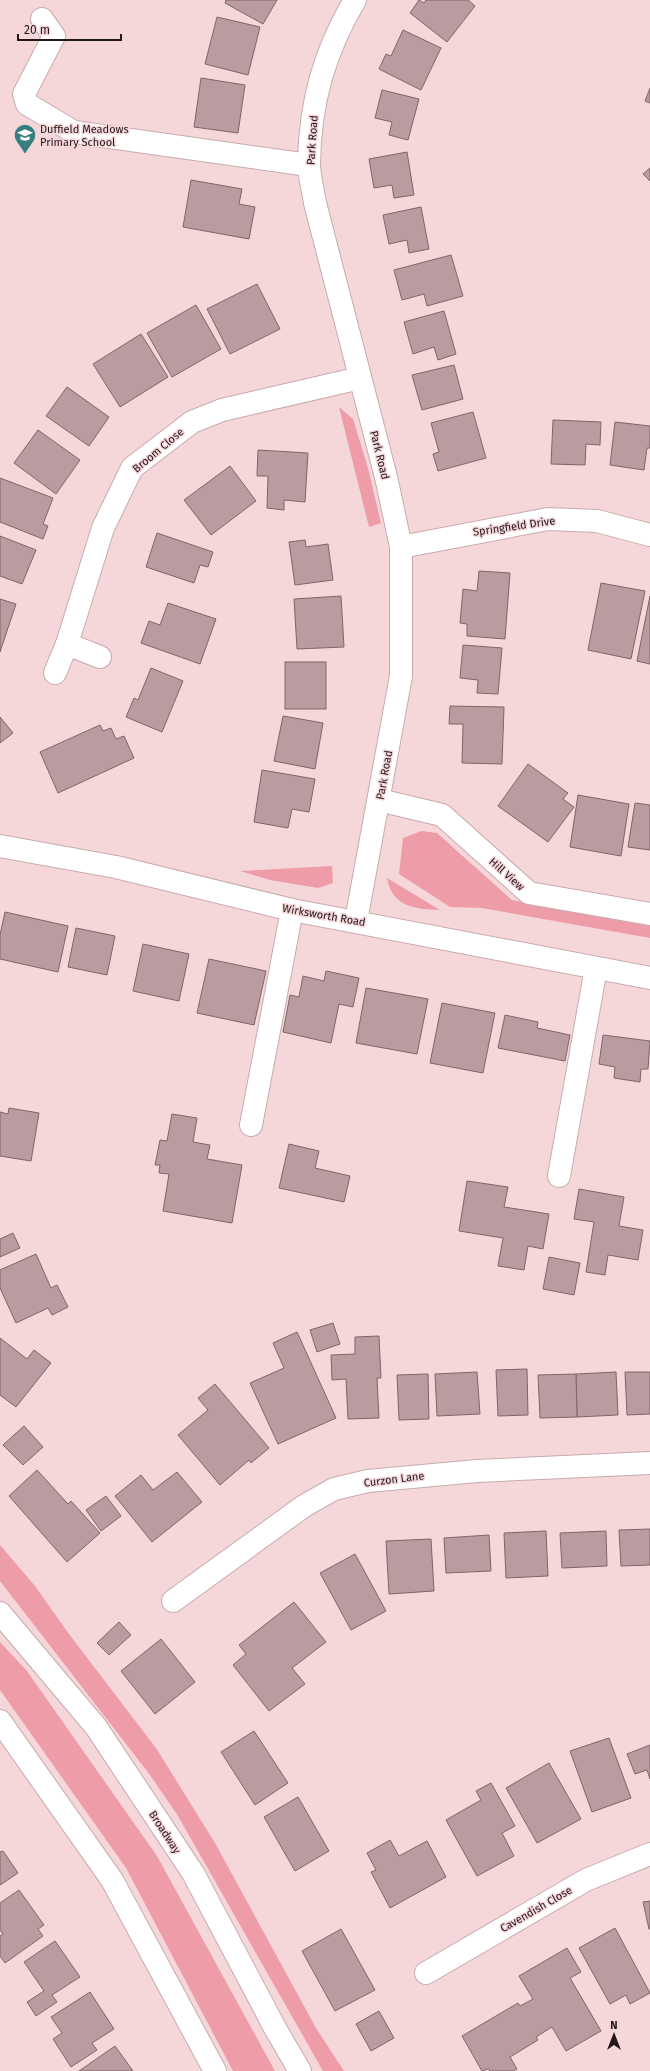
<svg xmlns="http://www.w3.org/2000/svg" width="650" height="2071" viewBox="0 0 650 2071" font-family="'Fira Sans',sans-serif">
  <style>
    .green { fill: #ef9ca9 }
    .building { fill: #b99ca0; stroke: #7f6468 }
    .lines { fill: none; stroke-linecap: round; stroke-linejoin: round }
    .minor-casing { stroke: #c8abaf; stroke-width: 24 }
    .major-casing { stroke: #c8abaf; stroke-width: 24 }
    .minor { stroke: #fff; stroke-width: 22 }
    .major { stroke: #fff; stroke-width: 22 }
    .labels { text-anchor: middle; stroke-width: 3; stroke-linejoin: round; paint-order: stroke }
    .poi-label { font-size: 11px; fill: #221719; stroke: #f5d7da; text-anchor: start }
    .street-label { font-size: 11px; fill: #221719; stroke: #f5d7da }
  </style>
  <rect width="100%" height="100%" fill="#f5d7da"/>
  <g class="green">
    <path d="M339,407L353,419L368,468L381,523L369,527Z"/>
    <path d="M421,831L437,833L512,900L650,926V938L482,908L450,907L399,874L403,838Z"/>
    <path d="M332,866L333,883L318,888L270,880L240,871Z"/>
    <path d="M387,878L440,910C415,909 392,907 387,878Z"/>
    <path d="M0,1545L35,1586L69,1634L156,1748L215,1843L316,2028L344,2071H323L178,1816L150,1775L0,1581Z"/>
    <path d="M0,1642L27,1671L157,1856L275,2071H233L126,1868L0,1690Z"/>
  </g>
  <g class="building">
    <path d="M226,0H277L263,24L225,3Z"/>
    <path d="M419,0L424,3L426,0H468L475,6L447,42L410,13Z"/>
    <path d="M217,17L260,27L248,75L205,64Z"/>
    <path d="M403,30L441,48L421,90L379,69L386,54L391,56Z"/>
    <path d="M201,78L245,85L238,133L194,127Z"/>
    <path d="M650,88V103L645,101Z"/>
    <path d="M382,90L419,99L408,140L389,135L392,122L375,118Z"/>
    <path d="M407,152L414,195L394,198L392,185L374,188L369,159Z"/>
    <path d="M650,168V181L643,174Z"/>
    <path d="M191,180L242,189L239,204L255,207L249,239L183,227Z"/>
    <path d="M421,207L429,249L409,253L407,240L389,244L383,215Z"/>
    <path d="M451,255L463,296L427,306L424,294L402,300L394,270Z"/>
    <path d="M257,284L280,329L230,354L207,309Z"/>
    <path d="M196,305L221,349L172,377L147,333Z"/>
    <path d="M444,311L456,354L438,360L434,347L413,354L404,322Z"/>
    <path d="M141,334L168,377L120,407L93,364Z"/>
    <path d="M454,365L463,399L422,410L412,375Z"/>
    <path d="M67,387L109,417L89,446L46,416Z"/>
    <path d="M473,412L486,458L438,471L433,454L439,452L431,423Z"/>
    <path d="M553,420L601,422L600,445L586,444L585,465L551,464Z"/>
    <path d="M615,422L650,426V448H647L644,470L610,465Z"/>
    <path d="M38,430L80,460L56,494L14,463Z"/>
    <path d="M258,450L308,453L305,502L284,500V510L267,508L268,476H257Z"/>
    <path d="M230,466L256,501L211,535L184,500Z"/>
    <path d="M0,478L53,498L43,524L48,526L43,539L0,522Z"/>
    <path d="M157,533L213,552L208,567L200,565L194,583L146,567Z"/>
    <path d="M0,536L36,550L22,584L0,576Z"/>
    <path d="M305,540L306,547L328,544L333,580L295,585L289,542Z"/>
    <path d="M479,571L510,573L505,639L467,636V624L460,623L463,589L477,591Z"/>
    <path d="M601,583L645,591L631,659L588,650Z"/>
    <path d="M341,596L344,647L297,649L294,599Z"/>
    <path d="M650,596V664L637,661Z"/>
    <path d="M0,599L16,604L0,652Z"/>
    <path d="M168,603L216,619L200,664L141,643L149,621L160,625Z"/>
    <path d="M463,645L502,648L498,694L477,693L478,680L460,678Z"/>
    <rect x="285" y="662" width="41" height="47"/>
    <path d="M151,668L183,681L162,732L126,717L134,698L138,700Z"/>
    <path d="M450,706L504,707L502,764L462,763L463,724H449Z"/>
    <path d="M283,716L323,723L315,769L274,761Z"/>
    <path d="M0,717L13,733L0,743Z"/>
    <path d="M100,725L103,731L111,728L116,739L124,736L134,758L58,793L40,752Z"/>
    <path d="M528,764L568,793L563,799L574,807L548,842L498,806Z"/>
    <path d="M262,770L315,779L309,812L292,809L288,828L254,822Z"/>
    <path d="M578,795L629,804L621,856L570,847Z"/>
    <path d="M635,803L650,805V850L628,847Z"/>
    <path d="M5,912L68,926L58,972L0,959V935Z"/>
    <path d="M76,928L115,936L107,975L68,967Z"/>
    <path d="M143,944L189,954L179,1001L133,991Z"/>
    <path d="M209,959L266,971L254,1025L197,1013Z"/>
    <path d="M326,971L359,978L353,1007L339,1004L331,1043L283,1032L290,995L299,997L303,976L324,981Z"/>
    <path d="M366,988L428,999L417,1054L356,1043Z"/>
    <path d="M442,1003L495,1013L483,1073L430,1063Z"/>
    <path d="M505,1015L538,1022L537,1028L570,1035L565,1061L498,1048Z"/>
    <path d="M603,1035L650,1041L648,1069H641L640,1082L614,1078L615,1067L599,1064Z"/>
    <path d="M9,1108L39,1113L31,1161L0,1156V1112L8,1114Z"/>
    <path d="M172,1114L197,1118L193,1142L210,1145L207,1159L242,1165L232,1223L163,1211L169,1174L159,1173L160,1165H155L160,1140L167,1141Z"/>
    <path d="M289,1144L319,1151L315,1168L350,1176L344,1202L279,1188Z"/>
    <path d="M467,1181L508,1187L504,1207L549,1214L543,1249L528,1246L524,1270L498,1266L503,1238L459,1231Z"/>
    <path d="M579,1189L624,1197L619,1226L643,1230L638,1260L608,1255L605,1275L586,1272L594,1222L574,1219Z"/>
    <path d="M13,1233L20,1248L0,1257V1239Z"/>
    <path d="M36,1254L51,1288L57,1285L68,1307L52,1315L48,1308L16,1323L0,1288V1270Z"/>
    <path d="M549,1257L580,1263L574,1295L543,1289Z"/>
    <path d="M333,1323L340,1344L317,1352L310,1330Z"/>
    <path d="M297,1332L336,1418L278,1444L250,1383L284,1368L273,1343Z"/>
    <path d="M379,1336L381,1378H377L379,1418L348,1419L346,1379L332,1380L331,1355L355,1354V1337Z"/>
    <path d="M0,1338L27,1359L34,1350L51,1363L16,1407L0,1395Z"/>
    <path d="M527,1369L528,1415L498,1416L496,1370Z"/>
    <path d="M477,1372L480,1414L437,1416L435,1374Z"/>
    <path d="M616,1372L618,1415L577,1417L576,1374Z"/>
    <path d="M625,1372H650V1414L627,1415Z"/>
    <path d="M428,1374L429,1419L399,1420L397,1375Z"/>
    <path d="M576,1374L577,1417L540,1418L538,1375Z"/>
    <path d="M215,1384L269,1448L251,1463L249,1460L220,1485L178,1435L208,1410L198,1398Z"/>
    <path d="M24,1426L43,1447L23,1465L3,1445Z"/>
    <path d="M37,1470L68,1504L71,1501L100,1533L67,1562L9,1496Z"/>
    <path d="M177,1472L202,1502L152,1542L115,1496L141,1475L153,1490Z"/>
    <path d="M106,1496L121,1516L101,1531L86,1510Z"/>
    <path d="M650,1529V1565L621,1566L619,1530Z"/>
    <path d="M546,1531L548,1576L506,1578L504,1533Z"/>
    <path d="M606,1531L607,1566L562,1568L560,1533Z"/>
    <path d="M489,1535L491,1571L446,1573L444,1538Z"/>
    <path d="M431,1539L434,1591L389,1594L386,1541Z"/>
    <path d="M355,1554L386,1611L351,1630L320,1573Z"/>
    <path d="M294,1602L326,1642L292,1668L305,1684L269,1711L233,1665L246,1654L239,1645Z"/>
    <path d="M119,1622L131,1635L109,1655L97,1643Z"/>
    <path d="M161,1639L195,1682L155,1714L121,1671Z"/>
    <path d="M254,1731L288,1783L255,1805L221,1752Z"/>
    <path d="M609,1738L631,1798L592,1812L570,1751Z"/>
    <path d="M650,1745V1779L647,1770L635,1774L627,1754Z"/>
    <path d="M549,1763L581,1819L537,1843L506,1788Z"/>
    <path d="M491,1783L515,1826L502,1833L514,1856L477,1876L446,1820L481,1800L476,1791Z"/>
    <path d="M298,1797L329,1851L295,1871L264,1817Z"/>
    <path d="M390,1840L399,1856L427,1841L446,1877L390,1908L371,1872L376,1870L367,1853Z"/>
    <path d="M3,1851L18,1873L0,1885V1852Z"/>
    <path d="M19,1890L44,1925L38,1929L43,1936L5,1963L0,1956V1936L3,1934L0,1930V1903Z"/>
    <path d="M650,1901V1929H649L643,1902Z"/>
    <path d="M615,1928L650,1993L630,2004L626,1995L610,2004L579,1948Z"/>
    <path d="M341,1929L375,1990L335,2011L302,1951Z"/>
    <path d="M55,1941L80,1977L52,1995L57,2002L36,2016L27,2002L44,1991L24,1962Z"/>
    <path d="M567,1948L581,1972L570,1978L601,2031L566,2051L552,2027L536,2037L538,2040L510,2057L517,2069L513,2071H490L488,2069L482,2071L462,2036L518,2003L520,2006L533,1999L519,1976Z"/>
    <path d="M90,1992L114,2029L92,2043L97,2050L71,2067L53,2039L62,2033L51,2017Z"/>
    <path d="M379,2011L394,2038L371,2051L356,2024Z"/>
    <path d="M115,2046L133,2071H79Z"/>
  </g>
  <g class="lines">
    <g class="minor-casing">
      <g id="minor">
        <path d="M355,0C324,52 310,103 309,163C309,176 313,190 315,203L386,477L401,547V676L356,921"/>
        <path d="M42,19L54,36L24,94L27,104L74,132L309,165"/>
        <path d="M401,547L548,519L597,521L650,535"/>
        <path d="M67,644L103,528L132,468L192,422L222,410L360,378"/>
        <path d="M55,673L67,644L100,657"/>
        <path d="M379,800L442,815L529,893L650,914"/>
        <path d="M0,846L116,867L292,910L650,978"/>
        <path d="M251,1125L292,910"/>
        <path d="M559,1176L596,968"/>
        <path d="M173,1601L304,1506L334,1489L368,1481L477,1471L650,1463"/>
        <path d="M0,1721L112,1880L215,2071"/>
        <path d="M426,1973L586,1880L650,1854"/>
      </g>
    </g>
    <g class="major-casing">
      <path id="major" d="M0,1613L96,1727L193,1873L275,2028L300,2071"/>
    </g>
    <use href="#minor" class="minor"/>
    <use href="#major" class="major"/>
  </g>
  <defs>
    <g id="school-pin" transform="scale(1.15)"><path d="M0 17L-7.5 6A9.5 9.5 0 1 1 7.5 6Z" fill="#377f7e" stroke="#f5d7da"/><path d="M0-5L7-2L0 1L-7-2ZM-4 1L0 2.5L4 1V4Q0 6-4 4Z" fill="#fff"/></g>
  </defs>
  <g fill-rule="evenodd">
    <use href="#school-pin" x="25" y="135"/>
  </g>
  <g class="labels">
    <g class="poi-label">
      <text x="40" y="133">Duffield Meadows<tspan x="40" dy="13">Primary School</tspan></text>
    </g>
    <g class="street-label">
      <text transform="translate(312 140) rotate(-86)" y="4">Park Road</text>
      <text transform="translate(158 450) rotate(-40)" y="4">Broom Close</text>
      <text transform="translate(380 455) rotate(76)" y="4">Park Road</text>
      <text transform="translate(514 526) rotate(-8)" y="4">Springfield Drive</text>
      <text transform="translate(384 775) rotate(-80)" y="4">Park Road</text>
      <text transform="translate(507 874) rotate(42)" y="4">Hill View</text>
      <text transform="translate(324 915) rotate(10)" y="4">Wirksworth Road</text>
      <text transform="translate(394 1479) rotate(-7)" y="4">Curzon Lane</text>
      <text transform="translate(165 1832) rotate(57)" y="4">Broadway</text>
      <text transform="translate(536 1909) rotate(-30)" y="4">Cavendish Close</text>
    </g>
  </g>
  <g transform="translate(614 2035)" stroke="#f5d7da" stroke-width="3" paint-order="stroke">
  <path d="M0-3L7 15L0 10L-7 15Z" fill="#221719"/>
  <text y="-6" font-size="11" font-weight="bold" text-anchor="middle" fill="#221719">N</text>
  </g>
  <path d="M18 34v6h103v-6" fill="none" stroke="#221719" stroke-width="2"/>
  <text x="24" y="34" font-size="12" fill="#221719" stroke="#f5d7da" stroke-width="3" paint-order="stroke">20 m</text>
</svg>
